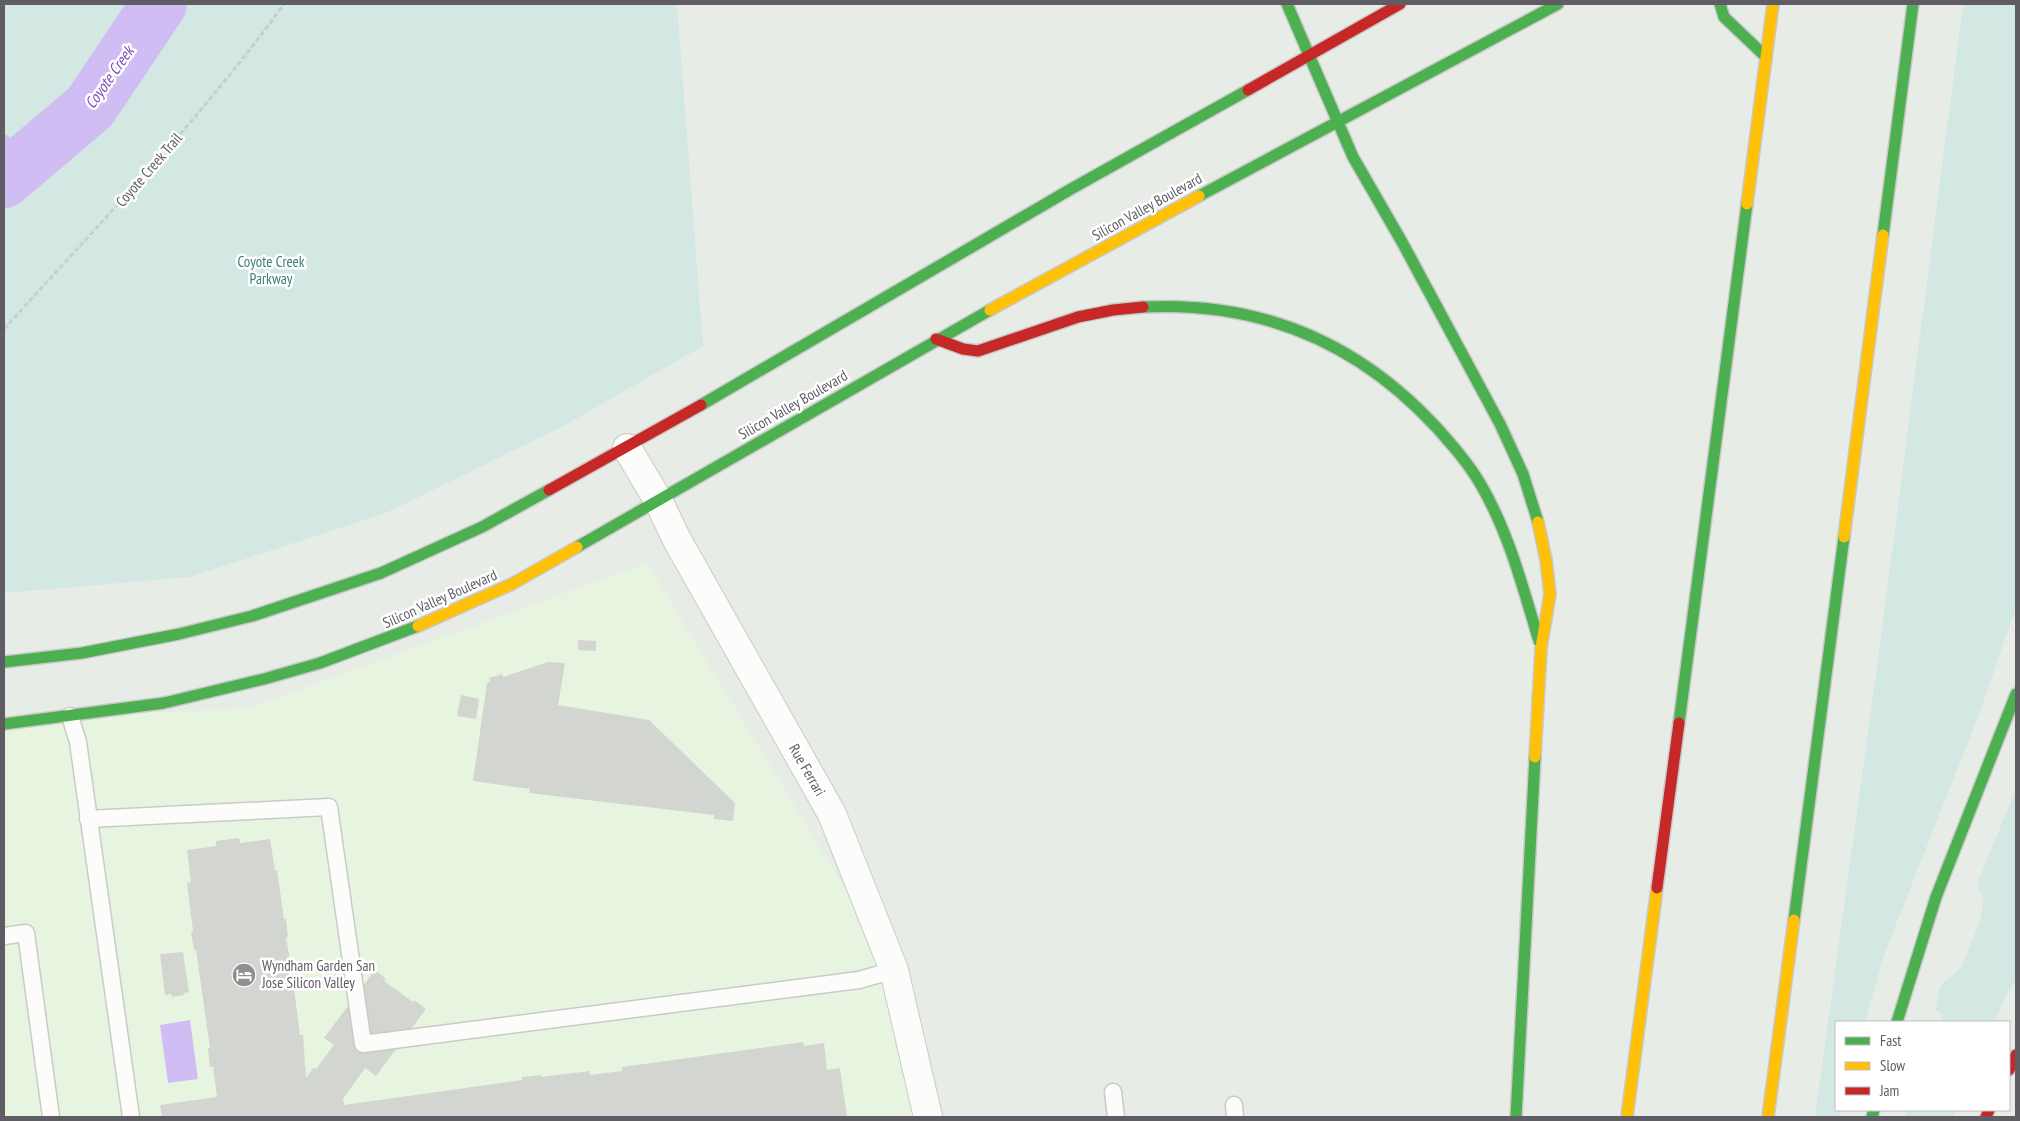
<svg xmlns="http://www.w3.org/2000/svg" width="2020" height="1121" viewBox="0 0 2020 1121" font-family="'PT Sans Narrow',sans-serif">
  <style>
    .commercial { fill: #e7f5e0 }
    .green { fill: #d3e8e3 }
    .water { fill: #cfbdf3 }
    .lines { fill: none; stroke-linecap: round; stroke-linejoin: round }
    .stream { stroke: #cfbdf3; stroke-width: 10 }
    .river { stroke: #cfbdf3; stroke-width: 56 }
    .building { fill: #d3d5d1 }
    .lane-casing { stroke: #c9caca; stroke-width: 19 }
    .street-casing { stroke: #c9caca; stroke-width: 30 }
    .fast-casing { stroke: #c9c9c9; stroke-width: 14 }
    .slow-casing { stroke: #c9c9c9; stroke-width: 14 }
    .jam-casing { stroke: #c9c9c9; stroke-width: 14 }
    .path { stroke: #cbcdcf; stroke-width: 3; stroke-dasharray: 5 2.5; stroke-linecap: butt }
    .lane { stroke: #fcfcfb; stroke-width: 16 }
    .street { stroke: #fcfcfb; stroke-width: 28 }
    .fast { stroke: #4caf50; stroke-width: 11 }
    .slow { stroke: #ffc107; stroke-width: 11 }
    .jam { stroke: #c62828; stroke-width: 11 }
    .labels { text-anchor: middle; stroke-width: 5; stroke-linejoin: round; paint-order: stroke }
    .street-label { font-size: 15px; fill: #605c64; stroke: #fff }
    .park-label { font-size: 15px; fill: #397e7a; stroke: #fff }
    .poi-label { font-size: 15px; fill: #605c64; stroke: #fff; text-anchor: start }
    .water-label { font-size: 16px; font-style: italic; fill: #7b4dbc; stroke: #fff }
  </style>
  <rect width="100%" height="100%" fill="#e8ece6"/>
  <path class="commercial" d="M647,563L894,970L928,1117H4V732L70,716L247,709Z"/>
  <g class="green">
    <path d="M4,4H677L703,346L567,424L386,513L190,577L4,593Z"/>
    <path d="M1963,4H2016V607L1980,712L1885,952L1865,1022H1836V1110H1841L1839,1117H1815L1879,652Z"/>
    <path d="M2016,789V979L2008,992L1994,1022H1941L1943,1015L1936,1010L1940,986L1961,968L1979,924L1984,901L1977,884Z"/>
    <path d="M1908,1110H1956L1953,1117H1905Z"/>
  </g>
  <path class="water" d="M190,1020L198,1079L168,1083L160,1025Z"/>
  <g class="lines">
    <path class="stream" d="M4,139L16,149L24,161"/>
    <path class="river" d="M4,180L90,107L159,4"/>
  </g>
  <g class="building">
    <path d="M578,640L596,641V651L578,650Z"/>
    <path d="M548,662L565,663L558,705L649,720L735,803L733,821L714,819V815L529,793L530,789L473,781L487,683L490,682L489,678L502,674L503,677Z"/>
    <path d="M461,695L479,699L476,719L457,716Z"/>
    <path d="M239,838L240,843L270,839L275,871L277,870L284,919L286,918L288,937H286L291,967H288L291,988H294L300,1035H303L306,1078L314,1067L316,1069L334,1045L324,1038L375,970L386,979L384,981L413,1002L414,1000L426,1009L376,1076L365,1068L343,1099L344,1105L522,1080V1077L541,1075V1077L590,1071V1075L622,1071V1067L803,1042L804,1046L824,1043L827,1070L840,1068L847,1117H162L160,1105L217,1097L213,1067H210L208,1048H210L196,950H194L191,932L193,931L187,883L191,882L187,850L216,846V841Z"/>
    <path d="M183,952L189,992L183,993L184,995L172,997L171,994L165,995L160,954Z"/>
  </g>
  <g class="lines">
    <g class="lane-casing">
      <g id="lane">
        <path d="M70,716L78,742L131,1117"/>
        <path d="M88,819L329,807L363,1044L859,980L894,970"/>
        <path d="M4,936L26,933L51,1117"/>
        <path d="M1113,1092L1116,1117"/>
        <path d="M1234,1105L1235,1117"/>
      </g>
    </g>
    <g class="street-casing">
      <path id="street" d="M627,448L658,500L677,540L832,814L894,970L928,1117"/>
    </g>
    <g class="fast-casing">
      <g id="fast">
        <path d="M1287,4L1353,157L1402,242L1500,424L1523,474L1538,522"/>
        <path d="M1720,4L1724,17L1766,57"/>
        <path d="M1199,196L1558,4"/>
        <path d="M1883,235L1913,4"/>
        <path d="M1143,307C1259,301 1358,342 1437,428C1453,446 1469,464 1481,485C1509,533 1523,588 1539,641"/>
        <path d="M701,405L1071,189L1248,90"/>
        <path d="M577,547L990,310"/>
        <path d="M4,662L82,653L179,634L252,616L381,573L482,527L549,490"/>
        <path d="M1679,723L1747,204"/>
        <path d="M4,724L164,703L264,679L320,663L418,626"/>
        <path d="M1794,920L1844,537"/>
        <path d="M1897,1022L1936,897L2016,694"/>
        <path d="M1516,1117L1535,757"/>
        <path d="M1872,1117L1874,1110"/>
      </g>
    </g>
    <g class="slow-casing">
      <g id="slow">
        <path d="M1747,204L1773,4"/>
        <path d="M990,310L1199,196"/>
        <path d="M1844,537L1883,235"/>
        <path d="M418,626L512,584L577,547"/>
        <path d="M1535,757L1541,648L1550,594L1546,560L1538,522"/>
        <path d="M1627,1117L1657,888"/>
        <path d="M1768,1117L1794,920"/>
      </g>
    </g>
    <g class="jam-casing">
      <g id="jam">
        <path d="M1248,90L1400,4"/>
        <path d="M936,339L963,349L978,351L1078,317L1113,310L1143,307"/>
        <path d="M549,490L701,405"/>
        <path d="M1657,888L1679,723"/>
        <path d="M2009,1070L2016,1055"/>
        <path d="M1986,1117L1989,1110"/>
      </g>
    </g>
    <path class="path" d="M4,329C100,223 200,120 284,4"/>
    <use href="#lane" class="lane"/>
    <use href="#street" class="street"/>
    <use href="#fast" class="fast"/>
    <use href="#slow" class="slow"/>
    <use href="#jam" class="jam"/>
  </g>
  <defs>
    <g id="hotel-disc" transform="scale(1.25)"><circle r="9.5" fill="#908e92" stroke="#fff"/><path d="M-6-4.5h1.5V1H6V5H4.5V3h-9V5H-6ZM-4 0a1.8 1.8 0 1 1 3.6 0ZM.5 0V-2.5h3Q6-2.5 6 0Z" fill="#fff"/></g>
  </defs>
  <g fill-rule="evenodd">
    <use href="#hotel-disc" x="244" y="975"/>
  </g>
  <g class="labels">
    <g class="street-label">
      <text transform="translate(149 170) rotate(-49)" y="5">Coyote Creek Trail</text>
      <text transform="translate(1147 207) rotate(-29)" y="5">Silicon Valley Boulevard</text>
      <text transform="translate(793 405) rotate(-30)" y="5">Silicon Valley Boulevard</text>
      <text transform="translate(440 599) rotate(-24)" y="5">Silicon Valley Boulevard</text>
      <text transform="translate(807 770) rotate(60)" y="5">Rue Ferrari</text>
    </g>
    <g class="park-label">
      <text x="271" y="267">Coyote Creek<tspan x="271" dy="17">Parkway</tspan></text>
    </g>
    <g class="poi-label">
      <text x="262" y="971">Wyndham Garden San<tspan x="262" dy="17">Jose Silicon Valley</tspan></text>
    </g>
    <g class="water-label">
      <text transform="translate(109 77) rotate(-55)" y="6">Coyote Creek</text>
    </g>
  </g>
  <rect width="2020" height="1121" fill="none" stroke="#605c64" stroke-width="10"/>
  <rect x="1835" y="1021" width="175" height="90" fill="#ffffff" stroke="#bfbec1"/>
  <rect x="1845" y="1037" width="25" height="8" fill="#4caf50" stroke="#bfbec1"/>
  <text x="1880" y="1046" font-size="15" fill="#605c64">Fast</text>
  <rect x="1845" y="1062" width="25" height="8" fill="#ffc107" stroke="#bfbec1"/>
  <text x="1880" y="1071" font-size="15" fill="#605c64">Slow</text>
  <rect x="1845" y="1087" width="25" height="8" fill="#c62828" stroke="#bfbec1"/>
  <text x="1880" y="1096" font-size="15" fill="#605c64">Jam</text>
</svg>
